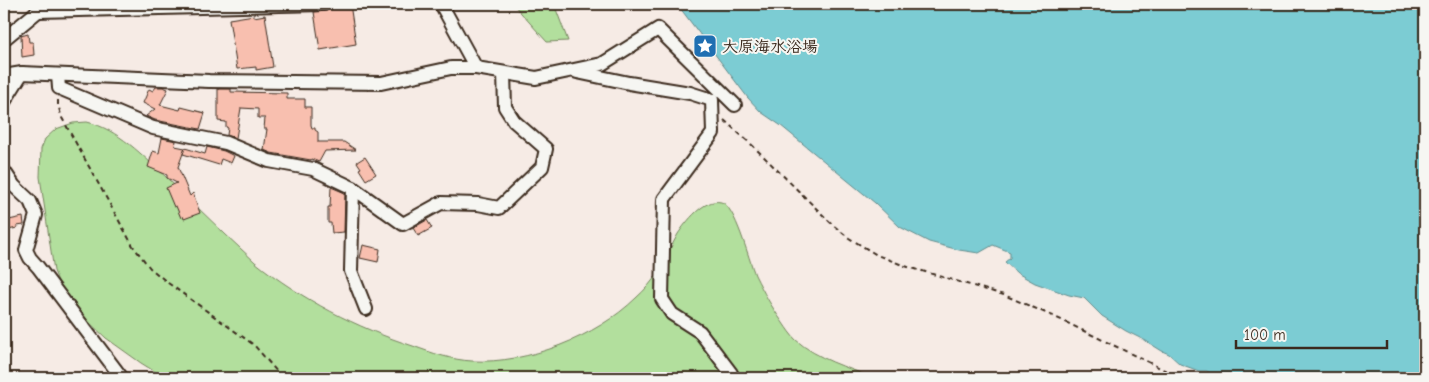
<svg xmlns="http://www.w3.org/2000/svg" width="1429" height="382" viewBox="0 0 1429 382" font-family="'Comic Neue','Klee One',sans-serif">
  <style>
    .green { fill: #b2df9d; stroke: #76845e }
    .water { fill: #7bccd3; stroke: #618b8b }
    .building { fill: #f8bfaf; stroke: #3b2a1e }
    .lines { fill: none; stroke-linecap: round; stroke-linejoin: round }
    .minor-casing { stroke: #3b2a1e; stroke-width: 16 }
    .path { stroke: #3b2a1e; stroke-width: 2; stroke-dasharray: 5 4; stroke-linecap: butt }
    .minor { stroke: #f6f6f2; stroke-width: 12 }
    .labels { text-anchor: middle; stroke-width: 4; stroke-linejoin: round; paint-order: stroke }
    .poi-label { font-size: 16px; font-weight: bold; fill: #3b2a1e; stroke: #f6f6f2; text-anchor: start }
  </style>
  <rect width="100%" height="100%" fill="#f6ebe5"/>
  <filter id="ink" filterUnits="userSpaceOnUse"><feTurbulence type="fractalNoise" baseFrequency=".02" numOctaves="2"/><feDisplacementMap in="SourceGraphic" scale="10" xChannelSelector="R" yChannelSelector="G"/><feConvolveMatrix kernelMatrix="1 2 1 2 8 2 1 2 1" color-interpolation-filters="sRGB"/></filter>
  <g filter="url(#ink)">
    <g class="green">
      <path d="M513,4H554L568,41L547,42Z"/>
      <path d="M87,122C118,129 143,156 166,177C186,196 205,215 225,234C235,243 245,253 255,262C301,299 357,328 413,346C432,353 452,360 472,361C528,364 596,337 636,298C645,290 653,281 659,271C666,259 671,246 678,234C686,222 704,198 721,202C735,205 749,260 755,275C764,293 771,306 783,323C787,329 791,335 796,340C817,359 847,367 873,378H165L141,363L106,338L75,309L62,291L54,271L40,177L41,149L45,139L56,129L73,123Z"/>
    </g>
    <path class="water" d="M677,4H1425V378H1216L1207,371H1199L1180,364L1169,354L1162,351L1146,341L1126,331L1102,316L1084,298L1069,295L1035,283L1017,273L1005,262L1010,258V252L993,245L979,253L959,250L929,242L900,227L875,203L780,125L761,112L748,98Z"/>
    <g class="building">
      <path d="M337,4H350L356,44L320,50L314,12L327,11L331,5Z"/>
      <path d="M254,15V17L265,15L273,67L256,70V67L237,69L229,19Z"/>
      <path d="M28,34L29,42H33L34,55L22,57L21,36Z"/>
      <path d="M156,87H163L168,89L160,105L180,110L181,107L205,113L200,129L155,120L146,116L155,109L143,103L149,89L153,91Z"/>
      <path d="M218,89H231V92L287,93V99H305V107H311V125L312,128H315V130L318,132V142H344L356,150L325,151L319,162L311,159V160L271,153L264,150L267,129H264L265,118H258V109L241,108L236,138L227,135L228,128L226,127V122L218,121Z"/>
      <path d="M162,138L176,141L175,146L185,148L178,167L190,196L193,193L200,213L184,219L183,216L181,218L176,206L174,207L166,188L177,183L167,178V175L165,174L148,167L153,151L159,153Z"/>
      <path d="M207,147L224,151L234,156L231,163L221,159L219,165L183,154L185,148L205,154Z"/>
      <path d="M365,157L376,174L366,180L359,169L361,168L357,162Z"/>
      <path d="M331,187L345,193L344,232L332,233L331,223H328V207H330Z"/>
      <path d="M23,217L24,225L17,226V228L4,231V221Z"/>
      <path d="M427,220L432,228L418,236L413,228Z"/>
      <path d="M363,245L380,249L378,262L360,258Z"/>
    </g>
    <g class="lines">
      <g class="minor-casing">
        <g id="minor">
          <path d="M441,4L476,68"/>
          <path d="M38,11L323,4"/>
          <path d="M4,39L44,6"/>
          <path d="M577,72L629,83L690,93L712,100L713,133L664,199L662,299L672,314L700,332L731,373"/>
          <path d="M58,75L59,88L153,128L226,143L269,161L313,169L353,188L403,224L441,203L478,204L499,208L542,167L546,149L514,121L505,107L504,73"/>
          <path d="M4,76L22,73L209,81L381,83L451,68H476L536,78L602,64L658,29L735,105"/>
          <path d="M4,102L22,73"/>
          <path d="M4,171L14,186L30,201L36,215L26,250L30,258L38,267L122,378"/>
          <path d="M353,188L351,271L366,309"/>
        </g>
      </g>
      <g class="path">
        <path d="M58,100V105L62,118L133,246L150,268L168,283L254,345L279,374L286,378"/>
        <path d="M724,120L753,146L834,226L849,238L877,255L905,266L1004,295L1053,316L1181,378"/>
      </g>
      <use href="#minor" class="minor"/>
    </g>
  </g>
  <defs>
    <g id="sight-square" transform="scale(1.25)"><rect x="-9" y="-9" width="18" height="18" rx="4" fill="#1f6fb2" stroke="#f6f6f2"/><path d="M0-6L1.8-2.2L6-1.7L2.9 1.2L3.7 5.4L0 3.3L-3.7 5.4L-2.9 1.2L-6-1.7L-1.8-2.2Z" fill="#fff"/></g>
  </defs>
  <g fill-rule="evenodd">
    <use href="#sight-square" x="705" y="46"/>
  </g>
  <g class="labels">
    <g class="poi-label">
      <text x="722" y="52">大原海水浴場</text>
    </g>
  </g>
  <rect width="1429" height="382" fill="none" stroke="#f6f6f2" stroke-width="20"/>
  <rect x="10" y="10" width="1409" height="362" fill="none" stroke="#3b2a1e" stroke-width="2" filter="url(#ink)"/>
  <path d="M1236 340v8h151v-8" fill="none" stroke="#3b2a1e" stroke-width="2.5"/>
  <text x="1244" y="340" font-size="15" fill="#3b2a1e" stroke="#f6f6f2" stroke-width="4" paint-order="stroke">100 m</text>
</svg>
